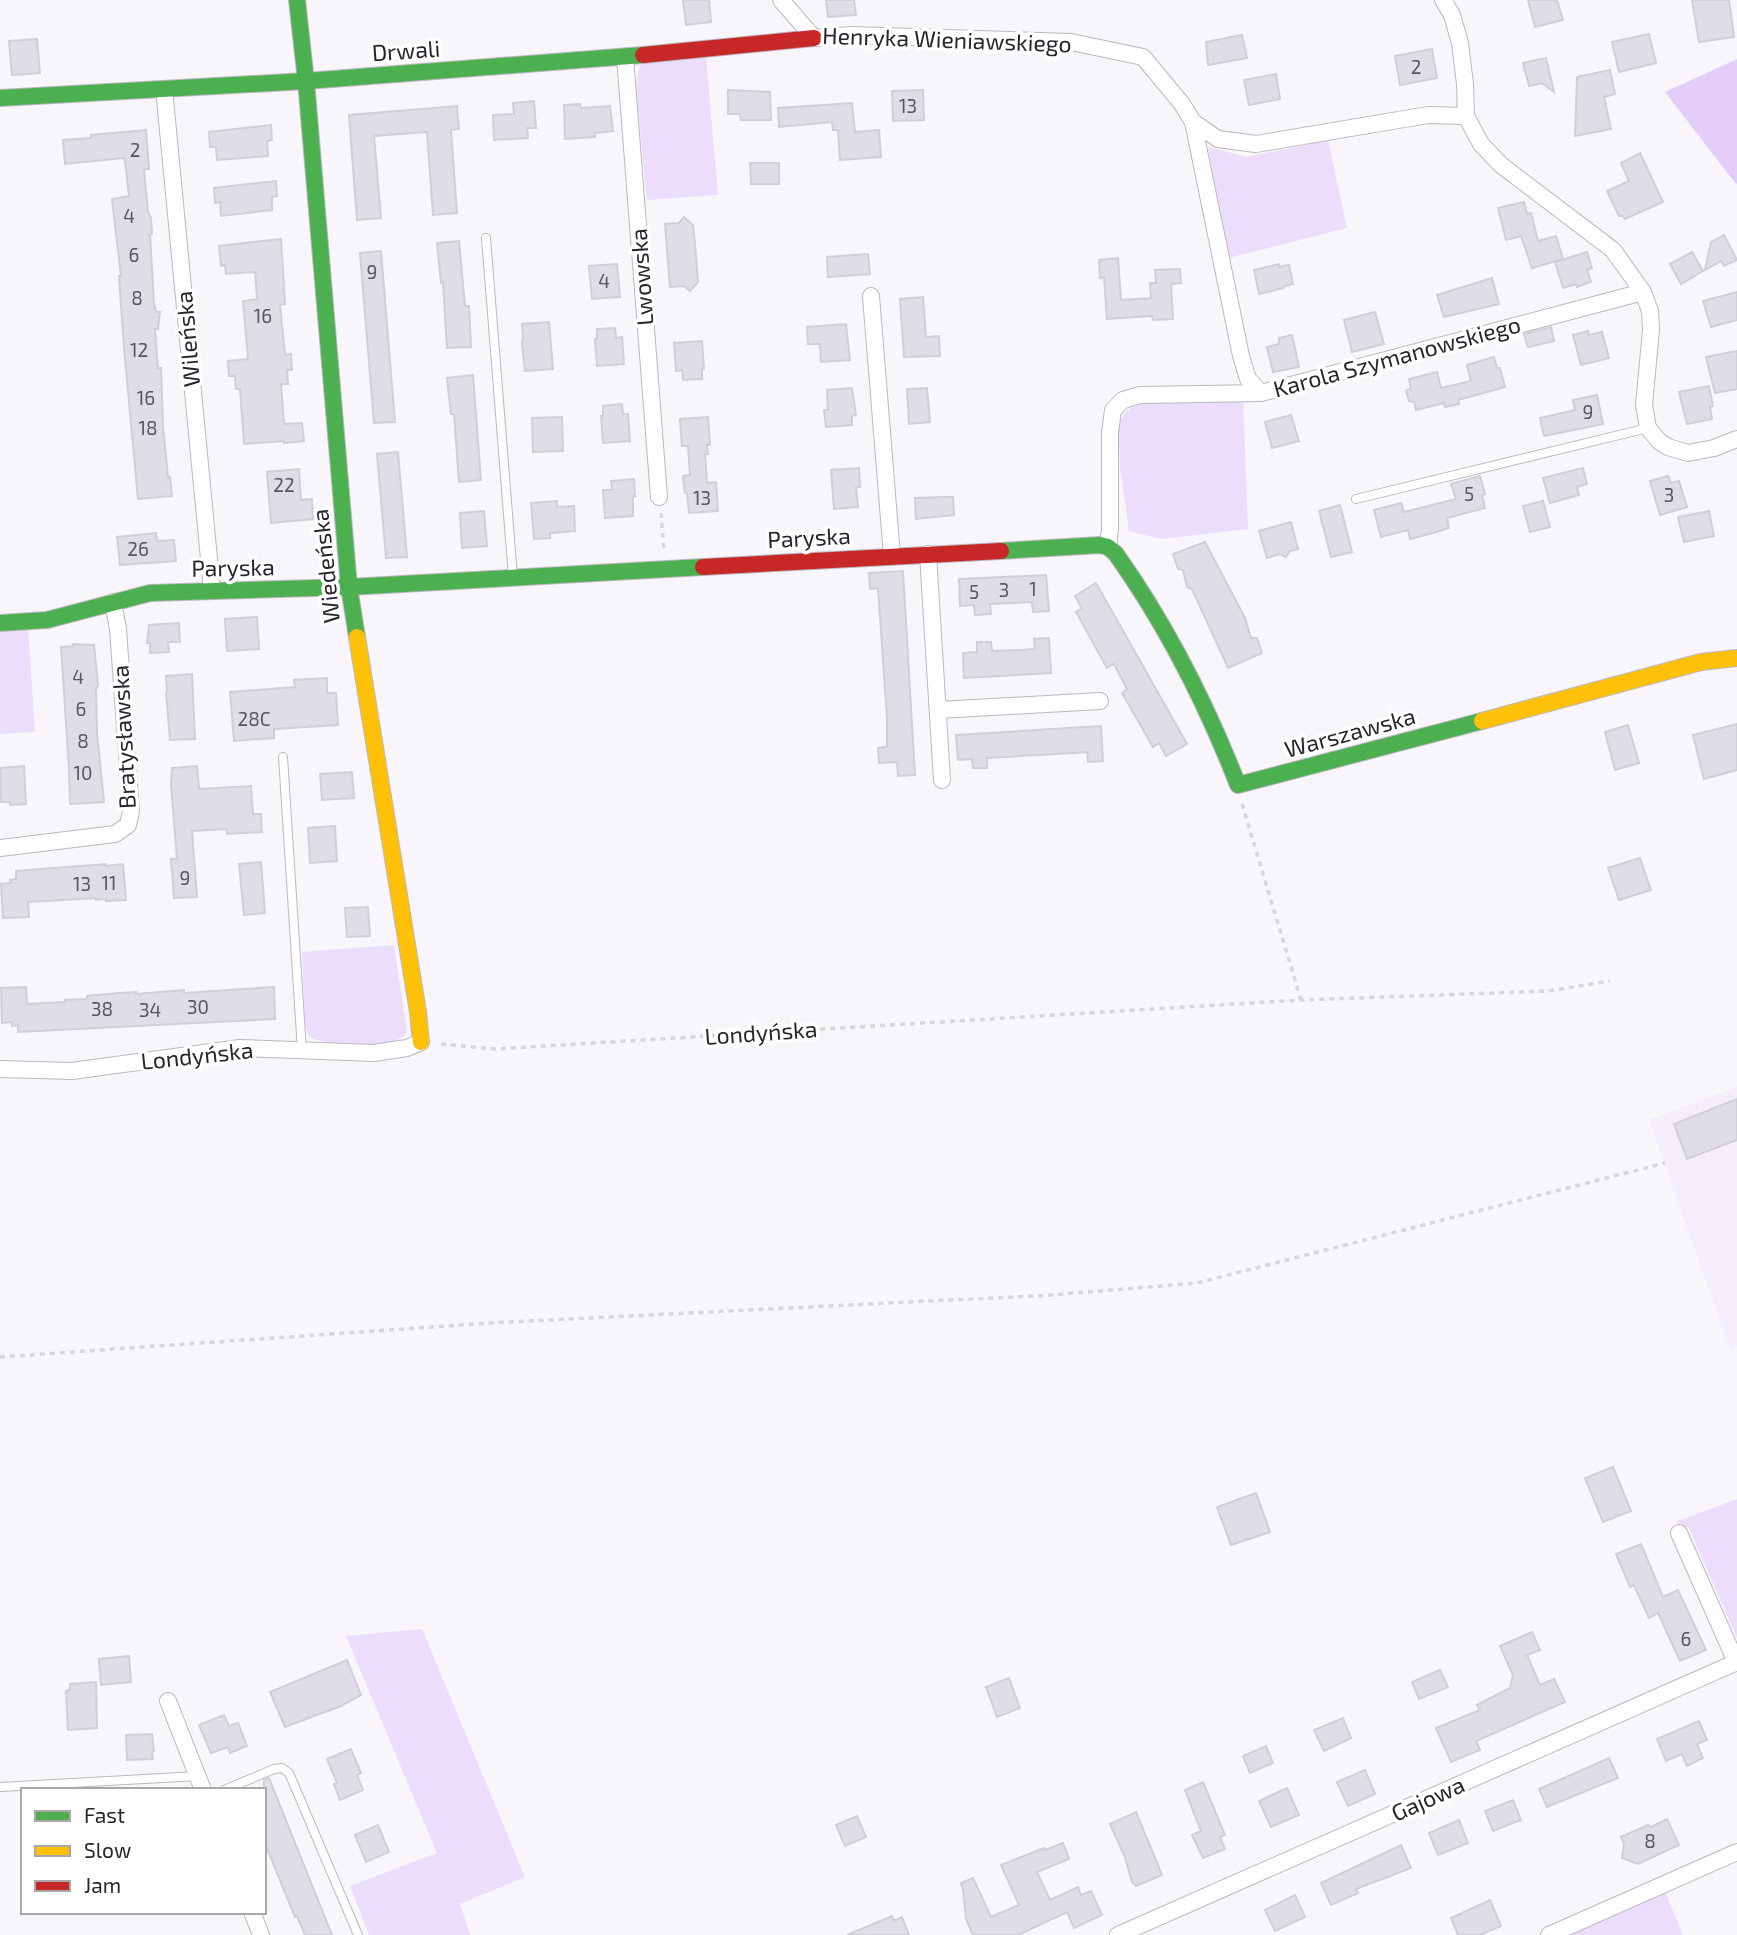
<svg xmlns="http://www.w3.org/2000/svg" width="1737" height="1935" viewBox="0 0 1737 1935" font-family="'Exo 2',sans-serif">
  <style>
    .built { fill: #f4edfc }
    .green { fill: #ebddfb }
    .forest { fill: #e3cef9 }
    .building { fill: #e1dde6; stroke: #d2ced7; stroke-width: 2 }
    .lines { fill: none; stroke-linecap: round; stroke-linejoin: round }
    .lane-casing { stroke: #bcb8c0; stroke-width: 10 }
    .street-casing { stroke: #bcb8c0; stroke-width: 18 }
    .fast-casing { stroke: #bcb8c0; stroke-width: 18 }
    .slow-casing { stroke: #bcb8c0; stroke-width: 18 }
    .jam-casing { stroke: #bcb8c0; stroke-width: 18 }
    .path { stroke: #d8d6d9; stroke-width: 3.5; stroke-dasharray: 5 5; stroke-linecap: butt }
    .lane { stroke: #fefefe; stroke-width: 8 }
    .street { stroke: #fefefe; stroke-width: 16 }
    .fast { stroke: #4caf50; stroke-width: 16 }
    .slow { stroke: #ffc107; stroke-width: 16 }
    .jam { stroke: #c62828; stroke-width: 16 }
    .labels { text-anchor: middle; stroke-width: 7; stroke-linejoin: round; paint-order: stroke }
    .number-label { font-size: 19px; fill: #59555f }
    .street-label { font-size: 23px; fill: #28242e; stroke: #fff }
  </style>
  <rect width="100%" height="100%" fill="#f8f5fb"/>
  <path class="built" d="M1737,1087V1347L1730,1349L1649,1120Z"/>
  <g class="green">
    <path d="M706,57L718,195L647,200L636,87L640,64Z"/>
    <path d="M1328,140L1347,228L1228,258L1208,147L1247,157Z"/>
    <path d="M1243,399L1248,529L1161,539L1129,531L1120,467L1118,424L1125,413L1139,402Z"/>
    <path d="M28,628L35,732L0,734V630Z"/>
    <path d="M394,945L407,1032C395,1052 328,1046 309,1037L305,1023L302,952Z"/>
    <path d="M1737,1499V1638L1689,1528L1675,1522Z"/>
    <path d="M422,1629L525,1877L460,1904L470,1935H369L350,1886L437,1853L346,1636Z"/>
    <path d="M1665,1892L1683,1935H1568Z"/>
  </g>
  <path class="forest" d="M1737,59V183L1736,184L1665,92Z"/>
  <g class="building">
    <path d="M683,0H709L711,22L686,25Z"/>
    <path d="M826,0H854L856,15L828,17Z"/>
    <path d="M1528,0H1557L1563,20L1535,27Z"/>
    <path d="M1692,0H1729L1734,37L1699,42Z"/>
    <path d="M1649,34L1656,63L1619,72L1612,42Z"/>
    <path d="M1242,35L1247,58L1208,65L1206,42Z"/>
    <path d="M37,39L40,73L12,75L9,41Z"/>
    <path d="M1432,49L1437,78L1400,85L1395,56Z"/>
    <path d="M1546,58L1554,92L1542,83L1529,86L1523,63Z"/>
    <path d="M1610,70L1615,94L1604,97L1611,129L1575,136L1577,77Z"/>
    <path d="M1276,74L1280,99L1249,105L1244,80Z"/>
    <path d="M728,90L770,92L771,120H741L740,114H728Z"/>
    <path d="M923,90L924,120L893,121L892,91Z"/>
    <path d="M534,101L536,128H527L528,138L494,140L493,115L514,114L513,103Z"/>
    <path d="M852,103L855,132L879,130L881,157L840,160L838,130H833L832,122L779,127L778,108Z"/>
    <path d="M580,104L581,108L610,106L613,131L595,133V137L565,139L564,105Z"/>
    <path d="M457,106L459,129L451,130L457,213L433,215L427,132L374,136L381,218L357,220L349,115Z"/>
    <path d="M271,125L272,140L267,141L268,156L217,160L216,147H210L209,132Z"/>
    <path d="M146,130L149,169H144L148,212L151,218L152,234H150L154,303L156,312H160L158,329H155L157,357L158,368H161L163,427L168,477H170L172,496L138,499L124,348L119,276H121L112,199L129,196L125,161L124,158L65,164L63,140L91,138V135Z"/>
    <path d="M1640,153L1663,202L1625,219L1623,216H1619L1607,191L1629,181L1621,163Z"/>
    <path d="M750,163H779V184H751Z"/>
    <path d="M276,181L277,196L272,197V210L221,216L220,202L215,203L214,188Z"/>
    <path d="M1524,202L1527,214L1531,213L1538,241L1556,236L1563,259L1532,268L1521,236L1506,240L1498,208Z"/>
    <path d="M684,217L693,225L695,244L698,282L690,291L684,286L670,287L665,224L679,223Z"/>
    <path d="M1724,235L1737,260L1724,266L1721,261L1705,270L1711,242Z"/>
    <path d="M281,239L285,304L280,305L285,355L291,354L292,370H287L288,384H281L284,424L302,423L304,441L284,443V441L244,444L240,389H236L235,376H229L228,361L248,359L243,301L257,299L255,272L226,274L225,265L221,266L219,246Z"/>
    <path d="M459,241L465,306H469L471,347L447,348L443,282L441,283L437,243Z"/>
    <path d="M381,251L395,422L374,423L360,253Z"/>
    <path d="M1587,252L1592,268L1587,270L1591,282L1577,287L1576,284L1563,288L1555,262Z"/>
    <path d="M1692,252L1703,271L1681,284L1670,264Z"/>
    <path d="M868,254L870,274L828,277L827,257Z"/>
    <path d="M1118,258L1121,300L1151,298L1150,283H1156L1155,270L1180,269L1181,283L1171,284L1173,319L1153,320L1152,316L1107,319L1104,277L1100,278L1099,260Z"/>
    <path d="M617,264L620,297L592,299L589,266Z"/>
    <path d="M1279,264V267L1289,265L1293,284L1284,286V288L1259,294L1254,270Z"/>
    <path d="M1492,278L1499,304L1444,317L1437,295Z"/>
    <path d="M1737,292V320L1711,327L1703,301Z"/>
    <path d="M923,297L926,337L939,336L940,356L904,357L900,299Z"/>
    <path d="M1375,312L1384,344L1352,352L1344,320Z"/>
    <path d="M549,322L553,369L525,371L522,343L523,336L522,324Z"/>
    <path d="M846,324L850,360L821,362L820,344H808L807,327Z"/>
    <path d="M1551,327L1554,341L1528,347L1524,334Z"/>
    <path d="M615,328L616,338L622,337L624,364L597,366L595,339H597V329Z"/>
    <path d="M1588,331L1589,335L1602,332L1609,358L1581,365L1573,335Z"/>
    <path d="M1292,335L1299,367L1273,372L1267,347L1279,344V338Z"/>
    <path d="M702,341L704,369H702V379L683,380L682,370L676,371L674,343Z"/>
    <path d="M1737,351V389L1715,393L1706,357Z"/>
    <path d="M1494,357L1497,368H1500L1505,387L1458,400L1459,404L1445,407L1444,403L1416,410L1414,402L1409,401L1406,391L1411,388L1409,379L1437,372L1441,388L1471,381L1467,365Z"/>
    <path d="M473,375L481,480L459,482L454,414H451L447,378Z"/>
    <path d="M1709,386L1713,406L1710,407L1712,419L1687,424L1679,392Z"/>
    <path d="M852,388L856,415L852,416V425L826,427L824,410H828L827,390Z"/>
    <path d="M927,388L930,422L909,424L907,389Z"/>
    <path d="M1597,395L1603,424L1544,436L1540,418L1575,410L1573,400Z"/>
    <path d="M622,404L623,414H628L630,441L603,443L601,416H603V406Z"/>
    <path d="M1291,415L1299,441L1272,448L1265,422Z"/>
    <path d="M562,417L563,451L533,452L532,418Z"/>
    <path d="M708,417L710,445H707L708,454H705L707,483L716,482L718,511L689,513L687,493H685L683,476L690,475L688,446H682L680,419Z"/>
    <path d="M398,452L407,557L386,558L377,454Z"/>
    <path d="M859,468L860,487H856L858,507L834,509L831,470Z"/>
    <path d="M1583,468L1587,484L1577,487L1579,495L1550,503L1543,478Z"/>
    <path d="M299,469L301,500L312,499L313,519L271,523L267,472Z"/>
    <path d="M1480,476L1485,494L1482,495L1485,508L1447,518L1449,528L1433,533L1410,539L1408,530L1381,537L1374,510L1401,503L1404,512L1456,499L1451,484Z"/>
    <path d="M1668,476L1671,483L1679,481L1687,507L1660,515L1650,481Z"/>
    <path d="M634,479L635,496H633V516L605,518L603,490H612L611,481Z"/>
    <path d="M943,497H953L954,515L916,519L915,498Z"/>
    <path d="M557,501V507L574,506L575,531L550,533V538L534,539L531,503Z"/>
    <path d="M1543,501L1550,527L1530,532L1523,506Z"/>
    <path d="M1340,505L1352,552L1331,557L1319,511Z"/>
    <path d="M484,511L487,546L462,548L460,513Z"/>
    <path d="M1709,511L1714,536L1684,542L1678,517Z"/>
    <path d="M1291,522L1298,549L1290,551L1286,557L1280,554L1267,558L1259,531Z"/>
    <path d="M156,533L157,541L174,540L176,561L120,565L117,537Z"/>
    <path d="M1205,542L1245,618L1251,638H1257L1262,653L1228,668L1192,589L1187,587L1183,570L1178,569L1173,554Z"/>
    <path d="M903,571L915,775L898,776L897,762L879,763L878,748L887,747V718L878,588L870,589L869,573Z"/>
    <path d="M1046,575L1049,611L1033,612L1032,602L990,604L991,614L975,615L974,605L960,606L959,579Z"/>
    <path d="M1096,583L1187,744L1166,756L1159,743L1153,747L1122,693L1127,689L1114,664L1107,668L1076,612L1082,609L1075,596Z"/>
    <path d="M257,617L259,649L227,651L225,619Z"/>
    <path d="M179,623L180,642H168L169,652L150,653V643H147L149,625Z"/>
    <path d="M1049,638L1051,673L964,678L963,653L977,652V642H991L992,651L1021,650L1035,649L1034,639Z"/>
    <path d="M73,644L94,645L98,685L96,690L97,733L104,802L70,804L69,768L61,647L73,646Z"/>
    <path d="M192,674L195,739L170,740L166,692L167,691L166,676Z"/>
    <path d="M327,678V693H336L338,725L274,729V738L234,741L230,692L295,687L294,680Z"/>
    <path d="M1737,724V770L1704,779L1693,735Z"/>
    <path d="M1628,725L1639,763L1615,770L1605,732Z"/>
    <path d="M1101,726L1103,761L1088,762L1087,752L1073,753L987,758V768H973L972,759L958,760L956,735Z"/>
    <path d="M24,766L26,804L10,805V802H1L0,768Z"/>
    <path d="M197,766L199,789L251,786L253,814H261L262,832L227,834V829L192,831L197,897L174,898L171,859H177L171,784L172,768Z"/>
    <path d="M352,772L354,798L322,800L320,774Z"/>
    <path d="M335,826L337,861L310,863L308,828Z"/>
    <path d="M1640,858L1651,890L1619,900L1608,868Z"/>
    <path d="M261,862L265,913L244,915L239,864Z"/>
    <path d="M106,864V866L123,864L126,900L106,901V899L96,900V898L28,902L29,917L3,918L1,884L11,883L10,880L16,879V871Z"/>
    <path d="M368,907L370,936L347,937L345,908Z"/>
    <path d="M26,987L27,1004L65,1002V1000L87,999V996L119,993L136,992V994L184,990V993L274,987L275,1019L18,1032V1025L12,1026V1022L2,1023L1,988Z"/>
    <path d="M1737,1099V1140L1687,1159L1674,1124Z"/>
    <path d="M1613,1467L1631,1511L1603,1522L1585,1478Z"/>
    <path d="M1256,1493L1270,1532L1231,1545L1217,1507Z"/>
    <path d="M1641,1544L1663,1597L1678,1590L1706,1650L1680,1661L1658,1613L1649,1618L1634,1585L1630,1587L1616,1554Z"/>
    <path d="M1532,1632L1540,1650L1527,1655L1540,1685L1554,1679L1565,1702L1476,1741L1480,1750L1451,1762L1436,1728L1480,1710L1477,1705L1510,1688L1513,1675L1500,1646Z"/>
    <path d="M129,1656L131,1682L101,1685L99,1659Z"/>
    <path d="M347,1660L361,1695L341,1706L285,1727L270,1692Z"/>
    <path d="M1440,1670L1448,1687L1419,1699L1412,1682Z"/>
    <path d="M1009,1678L1020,1708L997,1717L986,1687Z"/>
    <path d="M96,1682L97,1728L68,1730L66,1691L70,1690V1684Z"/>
    <path d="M224,1715L229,1726L238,1723L247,1746L230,1753L228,1747L211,1753L199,1725Z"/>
    <path d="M1343,1718L1351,1738L1324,1751L1314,1730Z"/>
    <path d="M1699,1721L1707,1740L1697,1744L1703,1758L1687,1766L1682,1754L1666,1761L1657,1739Z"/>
    <path d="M152,1734L154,1751L152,1752L153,1759L127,1760L126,1735Z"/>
    <path d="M1266,1746L1273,1763L1250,1773L1243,1756Z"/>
    <path d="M351,1749L361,1773L357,1775L363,1790L340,1800L334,1784L337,1783L327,1759Z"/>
    <path d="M1609,1758L1618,1778L1547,1807L1539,1789Z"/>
    <path d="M1365,1770L1375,1794L1348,1806L1337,1782Z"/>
    <path d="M269,1778L332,1935H305L297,1916L295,1917L264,1841V1780Z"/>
    <path d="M1203,1782L1225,1835L1220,1837L1225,1849L1203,1858L1192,1835L1201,1831L1185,1790Z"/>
    <path d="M1287,1788L1299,1815L1271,1827L1259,1801Z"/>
    <path d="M1513,1800L1521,1820L1493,1831L1485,1811Z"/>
    <path d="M1136,1812L1162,1875L1136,1886L1132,1882L1125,1857L1110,1824Z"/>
    <path d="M857,1816L866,1837L845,1846L836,1825Z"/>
    <path d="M1667,1819L1679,1845L1638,1864L1622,1858L1624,1844L1621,1837L1648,1825L1651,1827Z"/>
    <path d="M1459,1820L1468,1843L1438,1855L1429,1833Z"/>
    <path d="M378,1825L389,1852L366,1862L355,1835Z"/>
    <path d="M1063,1843L1069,1859L1037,1872L1050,1900L1078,1887L1081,1895L1091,1891L1102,1915L1074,1928L1067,1912L1018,1935H973L966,1919L963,1889L961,1883L973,1878L991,1917L1019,1905L1001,1865L1044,1848L1045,1850Z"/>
    <path d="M1401,1845L1411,1868L1356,1889L1358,1893L1331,1905L1321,1883Z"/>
    <path d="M1295,1895L1305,1917L1275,1931L1265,1910Z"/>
    <path d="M1490,1900L1501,1926L1480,1935H1458L1451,1918Z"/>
    <path d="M892,1916L894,1921L902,1917L909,1935H847Z"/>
  </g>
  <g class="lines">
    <g class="lane-casing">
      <g id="lane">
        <path d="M486,238L513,577"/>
        <path d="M1356,499L1648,428"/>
        <path d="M283,757L302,1051"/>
        <path d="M0,1787L198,1776"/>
        <path d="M224,1790L274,1769L282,1768L289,1773L358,1935"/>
      </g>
    </g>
    <g class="street-casing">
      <g id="street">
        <path d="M781,0L814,38L851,35L1071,42L1143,57L1182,104L1193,122L1218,139L1256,144L1428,115L1466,116"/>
        <path d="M1443,0L1452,15L1460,43L1465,84L1466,116L1481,144L1501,165L1613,250L1643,292L1650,311L1651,330L1644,405L1648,428L1660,442L1668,447L1688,453L1714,448L1737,439"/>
        <path d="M625,57L659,497"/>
        <path d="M164,89L212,590"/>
        <path d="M1193,122L1241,356L1248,379L1261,393L1643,292"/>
        <path d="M871,296L892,556"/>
        <path d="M1108,547L1110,529V432L1113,410L1123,400L1140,395L1261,393"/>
        <path d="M928,554L942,780"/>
        <path d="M938,710L1100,701"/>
        <path d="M0,848L115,834L128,825L131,811L118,629L113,602"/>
        <path d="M0,1069L72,1071L240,1048L374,1053L407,1048L421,1042"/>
        <path d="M1679,1533L1736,1662"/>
        <path d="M168,1701L203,1790"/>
        <path d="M252,1912L261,1935"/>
        <path d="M1118,1935L1737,1662"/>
        <path d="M1549,1935L1737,1852"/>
      </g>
    </g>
    <g class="fast-casing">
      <g id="fast">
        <path d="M297,0L306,81L349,587L357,637"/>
        <path d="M0,98L306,81L643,55"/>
        <path d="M1001,551L1100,545L1108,547L1116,554C1167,626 1206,703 1238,785L1482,721"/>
        <path d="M0,623L47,620L150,593L349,587L703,567"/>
      </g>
    </g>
    <g class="slow-casing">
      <g id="slow">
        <path d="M357,637L418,1012L421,1042"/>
        <path d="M1482,721L1701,662L1737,658"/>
      </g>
    </g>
    <g class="jam-casing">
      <g id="jam">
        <path d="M643,55L814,38"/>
        <path d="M703,567L1001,551"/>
      </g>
    </g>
    <g class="path">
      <path d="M661,513L664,551"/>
      <path d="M1242,804L1301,1000"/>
      <path d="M441,1044L495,1049L1301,1000L1548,991L1610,981"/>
      <path d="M0,1357L489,1323L1051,1295L1197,1283L1665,1163"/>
    </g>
    <use href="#lane" class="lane"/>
    <use href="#street" class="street"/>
    <use href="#fast" class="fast"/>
    <use href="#slow" class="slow"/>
    <use href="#jam" class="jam"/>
  </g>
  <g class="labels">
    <g class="number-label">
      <text x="1416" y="74">2</text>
      <text x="908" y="113">13</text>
      <text x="135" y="157">2</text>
      <text x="129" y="223">4</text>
      <text x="134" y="262">6</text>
      <text x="372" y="279">9</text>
      <text x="604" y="288">4</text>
      <text x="137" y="305">8</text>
      <text x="263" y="323">16</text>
      <text x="139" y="357">12</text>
      <text x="146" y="405">16</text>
      <text x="1588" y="419">9</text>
      <text x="148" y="435">18</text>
      <text x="284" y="492">22</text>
      <text x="1469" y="501">5</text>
      <text x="1669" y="502">3</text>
      <text x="702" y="505">13</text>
      <text x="138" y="556">26</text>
      <text x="1033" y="596">1</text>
      <text x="1004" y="597">3</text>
      <text x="974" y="599">5</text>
      <text x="78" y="684">4</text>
      <text x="81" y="716">6</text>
      <text x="254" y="726">28C</text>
      <text x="83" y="748">8</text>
      <text x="83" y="780">10</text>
      <text x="185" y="885">9</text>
      <text x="109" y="890">11</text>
      <text x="82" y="891">13</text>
      <text x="198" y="1014">30</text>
      <text x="102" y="1016">38</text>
      <text x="150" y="1017">34</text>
      <text x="1686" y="1646">6</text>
      <text x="1650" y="1848">8</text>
    </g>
    <g class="street-label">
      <text transform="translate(947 40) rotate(2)" y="8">Henryka Wieniawskiego</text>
      <text transform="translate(406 51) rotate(-4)" y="8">Drwali</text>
      <text transform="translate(642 277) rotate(-94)" y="8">Lwowska</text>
      <text transform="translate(188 339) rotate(-95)" y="8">Wileńska</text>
      <text transform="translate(1397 357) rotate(-15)" y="8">Karola Szymanowskiego</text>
      <text transform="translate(809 538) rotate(-3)" y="8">Paryska</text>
      <text transform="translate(326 566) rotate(-96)" y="8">Wiedeńska</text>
      <text transform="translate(233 568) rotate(-1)" y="8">Paryska</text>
      <text transform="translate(1350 733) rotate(-15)" y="8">Warszawska</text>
      <text transform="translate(124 737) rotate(-93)" y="8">Bratysławska</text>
      <text transform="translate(761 1033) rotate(-4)" y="8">Londyńska</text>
      <text transform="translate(197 1056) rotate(-6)" y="8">Londyńska</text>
      <text transform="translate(1428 1799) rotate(-24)" y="8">Gajowa</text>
    </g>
  </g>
  <rect x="21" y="1788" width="245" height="126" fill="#ffffff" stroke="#a9a7ab" stroke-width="2"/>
  <rect x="35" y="1811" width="35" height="10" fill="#4caf50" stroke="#a9a7ab" stroke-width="2"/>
  <text x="84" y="1823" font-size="21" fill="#28242e">Fast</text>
  <rect x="35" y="1846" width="35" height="10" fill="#ffc107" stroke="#a9a7ab" stroke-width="2"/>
  <text x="84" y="1858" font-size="21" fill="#28242e">Slow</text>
  <rect x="35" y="1881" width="35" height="10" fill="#c62828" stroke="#a9a7ab" stroke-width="2"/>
  <text x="84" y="1893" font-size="21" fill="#28242e">Jam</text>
</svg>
